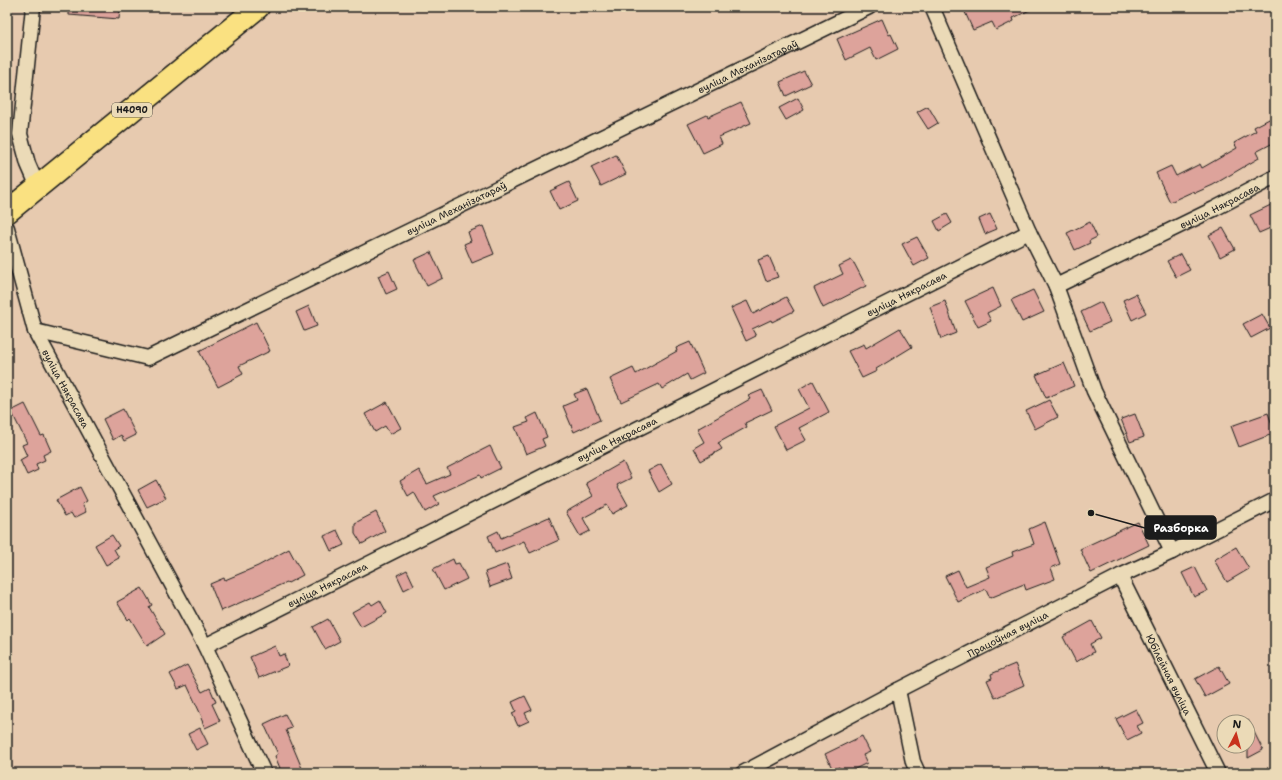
<svg xmlns="http://www.w3.org/2000/svg" width="1282" height="780" viewBox="0 0 1282 780" font-family="'Shantell Sans',sans-serif">
  <style>
    .building { fill: #dda39b; stroke: #1c1c1c }
    .lines { fill: none; stroke-linecap: round; stroke-linejoin: round }
    .street-casing { stroke: #1c1c1c; stroke-width: 17 }
    .primary-casing { stroke: #1c1c1c; stroke-width: 25 }
    .street { stroke: #ebdab7; stroke-width: 14 }
    .primary { stroke: #fae181; stroke-width: 22 }
    .labels { text-anchor: middle; stroke-width: 4; stroke-linejoin: round; paint-order: stroke }
    .shield { fill: #ebdab7; stroke: #5a554a; stroke-width: 1 }
    .shield-label { font-size: 9px; font-weight: bold; fill: #1c1c1c }
    .street-label { font-size: 10px; fill: #1c1c1c; stroke: #ebdab7 }
    .leader { fill: none; stroke: #1c1c1c; stroke-width: 1.5 }
    .callout-dot { fill: #1c1c1c; stroke: #ebdab7; stroke-width: 1.5 }
    .callout { fill: #1c1c1c; stroke: #1c1c1c; stroke-width: 1.5 }
    .callout-label { font-size: 11px; text-anchor: middle; font-weight: bold; fill: #fff }
  </style>
  <rect width="100%" height="100%" fill="#e7caaf"/>
  <filter id="ink" filterUnits="userSpaceOnUse"><feTurbulence type="fractalNoise" baseFrequency=".025" numOctaves="2"/><feDisplacementMap in="SourceGraphic" scale="8" xChannelSelector="R" yChannelSelector="G"/><feConvolveMatrix kernelMatrix="1 2 1 2 8 2 1 2 1" color-interpolation-filters="sRGB"/></filter>
  <g filter="url(#ink)">
    <g class="building">
      <path d="M69,7H120L119,19L69,15Z"/>
      <path d="M971,7H1036L1013,18L1014,21L996,30L992,22L973,30L964,10Z"/>
      <path d="M882,19L889,35L891,34L898,49L876,60L870,48L846,60L837,39Z"/>
      <path d="M804,71L811,84L786,96L780,82Z"/>
      <path d="M798,98L804,110L786,120L779,108Z"/>
      <path d="M741,102L751,123L719,137L722,144L703,153L688,124L707,115L708,117Z"/>
      <path d="M928,106L938,123L928,129L917,112Z"/>
      <path d="M1275,116V142L1256,152L1259,158L1213,185L1195,193L1194,191L1170,202L1156,173L1171,166L1176,176L1200,164L1202,168L1237,148L1234,143L1256,131L1254,127Z"/>
      <path d="M616,155L626,174L601,186L591,167Z"/>
      <path d="M569,182L578,201L559,210L550,191Z"/>
      <path d="M1275,203V226L1259,233L1250,215Z"/>
      <path d="M947,214L952,223L939,231L934,221Z"/>
      <path d="M990,214L997,229L985,234L979,219Z"/>
      <path d="M1090,222L1097,237L1089,241L1090,243L1075,250L1067,233Z"/>
      <path d="M483,226L494,254L472,263L464,244L471,241L468,232Z"/>
      <path d="M1223,228L1235,249L1220,257L1209,235Z"/>
      <path d="M917,237L929,258L914,266L902,244Z"/>
      <path d="M431,252L443,278L427,286L414,260Z"/>
      <path d="M1181,254L1190,270L1176,277L1167,261Z"/>
      <path d="M769,256L778,277L766,281L758,260Z"/>
      <path d="M851,260L853,263H854L866,286L823,308L814,288L843,274L839,266Z"/>
      <path d="M389,271L397,289L386,294L378,276Z"/>
      <path d="M993,288L1001,306L987,313L991,321L978,327L965,301Z"/>
      <path d="M1033,290L1044,312L1022,322L1011,300Z"/>
      <path d="M1136,294L1146,313L1132,320L1123,300Z"/>
      <path d="M786,297L794,311L772,322L771,320L752,329L756,336L746,341L731,308L747,301L753,314Z"/>
      <path d="M945,301L956,333L941,339L930,307Z"/>
      <path d="M1101,302L1110,322L1090,331L1081,312Z"/>
      <path d="M309,306L317,326L304,331L296,312Z"/>
      <path d="M1262,314L1270,328L1251,338L1243,324Z"/>
      <path d="M256,322L270,351L239,366L243,374L218,387L199,351Z"/>
      <path d="M900,328L912,347L876,369L877,371L862,378L848,351L864,344L866,348Z"/>
      <path d="M690,342L704,373L690,380L687,374L662,389L659,384L621,402L610,379L633,368L636,374L677,351L676,348Z"/>
      <path d="M1064,363L1074,386L1046,398L1036,375Z"/>
      <path d="M813,381L829,412L799,428L806,440L786,450L774,426L809,408L799,389Z"/>
      <path d="M587,389L600,420L574,432L563,406L577,400L574,394Z"/>
      <path d="M762,390L772,410L745,423L747,427L718,443L722,449L701,461L694,448L704,442L697,429L750,399L748,396Z"/>
      <path d="M1049,400L1058,417L1035,429L1026,411Z"/>
      <path d="M387,402L401,428L390,434L385,426L375,432L365,414Z"/>
      <path d="M25,404L41,436L44,435L51,451L43,455L45,460L36,464L38,470L27,475L20,460L27,456L22,445L27,443L11,411Z"/>
      <path d="M123,409L136,435L124,441L121,435L113,440L103,419Z"/>
      <path d="M537,413L547,437L542,439L545,446L526,454L515,427L529,422L527,418Z"/>
      <path d="M1268,413L1275,433L1239,447L1231,426Z"/>
      <path d="M1135,414L1144,437L1130,442L1121,419Z"/>
      <path d="M490,446L501,468L481,478L480,475L434,496L439,504L425,512L414,492L408,496L400,481L419,470L427,484L450,474L447,468Z"/>
      <path d="M623,462L631,478L617,485L628,505L612,514L607,505L583,518L590,531L580,536L566,512L593,496L586,483Z"/>
      <path d="M661,464L672,484L659,492L648,471Z"/>
      <path d="M156,480L166,498L147,507L138,490Z"/>
      <path d="M80,487L87,501L82,504L86,512L74,518L71,513L65,516L56,500Z"/>
      <path d="M376,512L385,531L362,544L355,533V523Z"/>
      <path d="M549,517L559,540L530,553L524,541L495,553L488,536L498,531L501,538Z"/>
      <path d="M1045,522L1060,564L1051,568L1055,579L1026,590L1024,584L990,598L986,589L958,602L945,576L958,570L966,587L990,577L986,567L1013,556L1012,552L1034,544L1029,529Z"/>
      <path d="M1138,522L1149,545L1091,573L1080,549Z"/>
      <path d="M337,530L344,545L331,551L324,536Z"/>
      <path d="M112,535L119,546L114,549L119,558L106,565L95,545Z"/>
      <path d="M1236,547L1249,569L1227,582L1214,560Z"/>
      <path d="M289,549L303,575L288,583L287,582L221,611L210,584L224,578L225,580L258,566Z"/>
      <path d="M453,559L455,564L459,563L467,579L444,590L433,569Z"/>
      <path d="M507,564L512,579L490,587L485,572Z"/>
      <path d="M1195,567L1207,591L1194,597L1182,573Z"/>
      <path d="M407,570L414,585L404,590L397,575Z"/>
      <path d="M142,588L152,605L149,607L165,634L147,646L130,618L128,620L117,602Z"/>
      <path d="M380,600L387,613L361,627L352,612L370,602L372,605Z"/>
      <path d="M328,619L340,641L325,649L313,627Z"/>
      <path d="M1092,621L1101,638L1090,644L1094,652L1076,662L1063,637Z"/>
      <path d="M275,646L279,656L284,654L288,666L259,678L250,657Z"/>
      <path d="M1015,664L1024,685L995,698L987,680L992,678L991,674Z"/>
      <path d="M187,665L202,692L210,688L216,702L212,704L220,721L205,728L201,718L202,717L187,685L178,689L170,674Z"/>
      <path d="M1219,666L1229,684L1205,697L1195,679Z"/>
      <path d="M525,696L532,710L525,713L529,721L518,726L512,713L516,711L512,702Z"/>
      <path d="M1136,709L1143,723L1137,726L1141,733L1127,740L1116,719Z"/>
      <path d="M285,714L292,728L286,730L304,773H282L275,756L278,754L264,724Z"/>
      <path d="M1248,720L1263,750L1248,758Z"/>
      <path d="M200,728L208,744L196,750L188,734Z"/>
      <path d="M862,736L870,752L863,755L867,763L847,773H842L839,767L833,770L825,754Z"/>
    </g>
    <g class="lines">
      <g class="street-casing">
        <g id="street">
          <path d="M33,7L20,134L28,164L38,187"/>
          <path d="M932,7L1029,232L1056,286L1094,391L1172,552"/>
          <path id="s1" d="M7,228L35,331L205,646L264,773"/>
          <path id="s2" d="M1056,286L1214,209L1275,177"/>
          <path id="s3" d="M35,331L148,358L869,7"/>
          <path id="s4" d="M1120,576L1218,773"/>
          <path id="s5" d="M205,646L1029,232"/>
          <path d="M898,690L913,762L918,773"/>
          <path id="s6" d="M743,773L898,690L1120,576L1172,552L1275,500"/>
        </g>
      </g>
      <g class="primary-casing">
        <path id="primary" d="M7,212L258,7"/>
      </g>
      <use href="#street" class="street"/>
      <use href="#primary" class="primary"/>
    </g>
  </g>
  <g class="labels">
    <rect class="shield" x="112" y="103" width="40" height="14" rx="3"/>
    <g class="shield-label">
      <text x="132" y="113">Н4090</text>
    </g>
    <g class="street-label">
      <text dy="4" stroke="none"><textPath href="#s3" startOffset="783">вуліца Механізатараў</textPath></text>
      <text dy="4" stroke="none"><textPath href="#s2" startOffset="182">вуліца Някрасава</textPath></text>
      <text dy="4" stroke="none"><textPath href="#s3" startOffset="459">вуліца Механізатараў</textPath></text>
      <text dy="4" stroke="none"><textPath href="#s5" startOffset="785">вуліца Някрасава</textPath></text>
      <text dy="4" stroke="none"><textPath href="#s1" startOffset="172">вуліца Някрасава</textPath></text>
      <text dy="4" stroke="none"><textPath href="#s5" startOffset="461">вуліца Някрасава</textPath></text>
      <text dy="4" stroke="none"><textPath href="#s5" startOffset="137">вуліца Някрасава</textPath></text>
      <text dy="4" stroke="none"><textPath href="#s6" startOffset="299">Працоўная вуліца</textPath></text>
      <text dy="4" stroke="none"><textPath href="#s4" startOffset="110">Юбілейная вуліца</textPath></text>
    </g>
  </g>
  <path class="leader" d="M1091 513L1145 528"/>
  <circle class="callout-dot" cx="1091" cy="513" r="4"/>
  <rect class="callout" x="1145" y="516" width="71" height="23" rx="4"/>
  <g class="callout-label">
    <text x="1181" y="532">Разборка</text>
  </g>
  <rect width="1282" height="780" fill="none" stroke="#ebdab7" stroke-width="24"/>
  <rect x="12" y="12" width="1258" height="756" fill="none" stroke="#1c1c1c" stroke-width="1.5" filter="url(#ink)"/>
  <g transform="translate(1236 734) rotate(6)"><circle r="19" fill="#ebdab7" stroke="#988e79"/>
  <path d="M0-3L7 15L0 10L-7 15Z" fill="#c8321e"/>
  <text y="-6" font-size="11" font-weight="bold" text-anchor="middle" fill="#1c1c1c">N</text>
  </g>
</svg>
